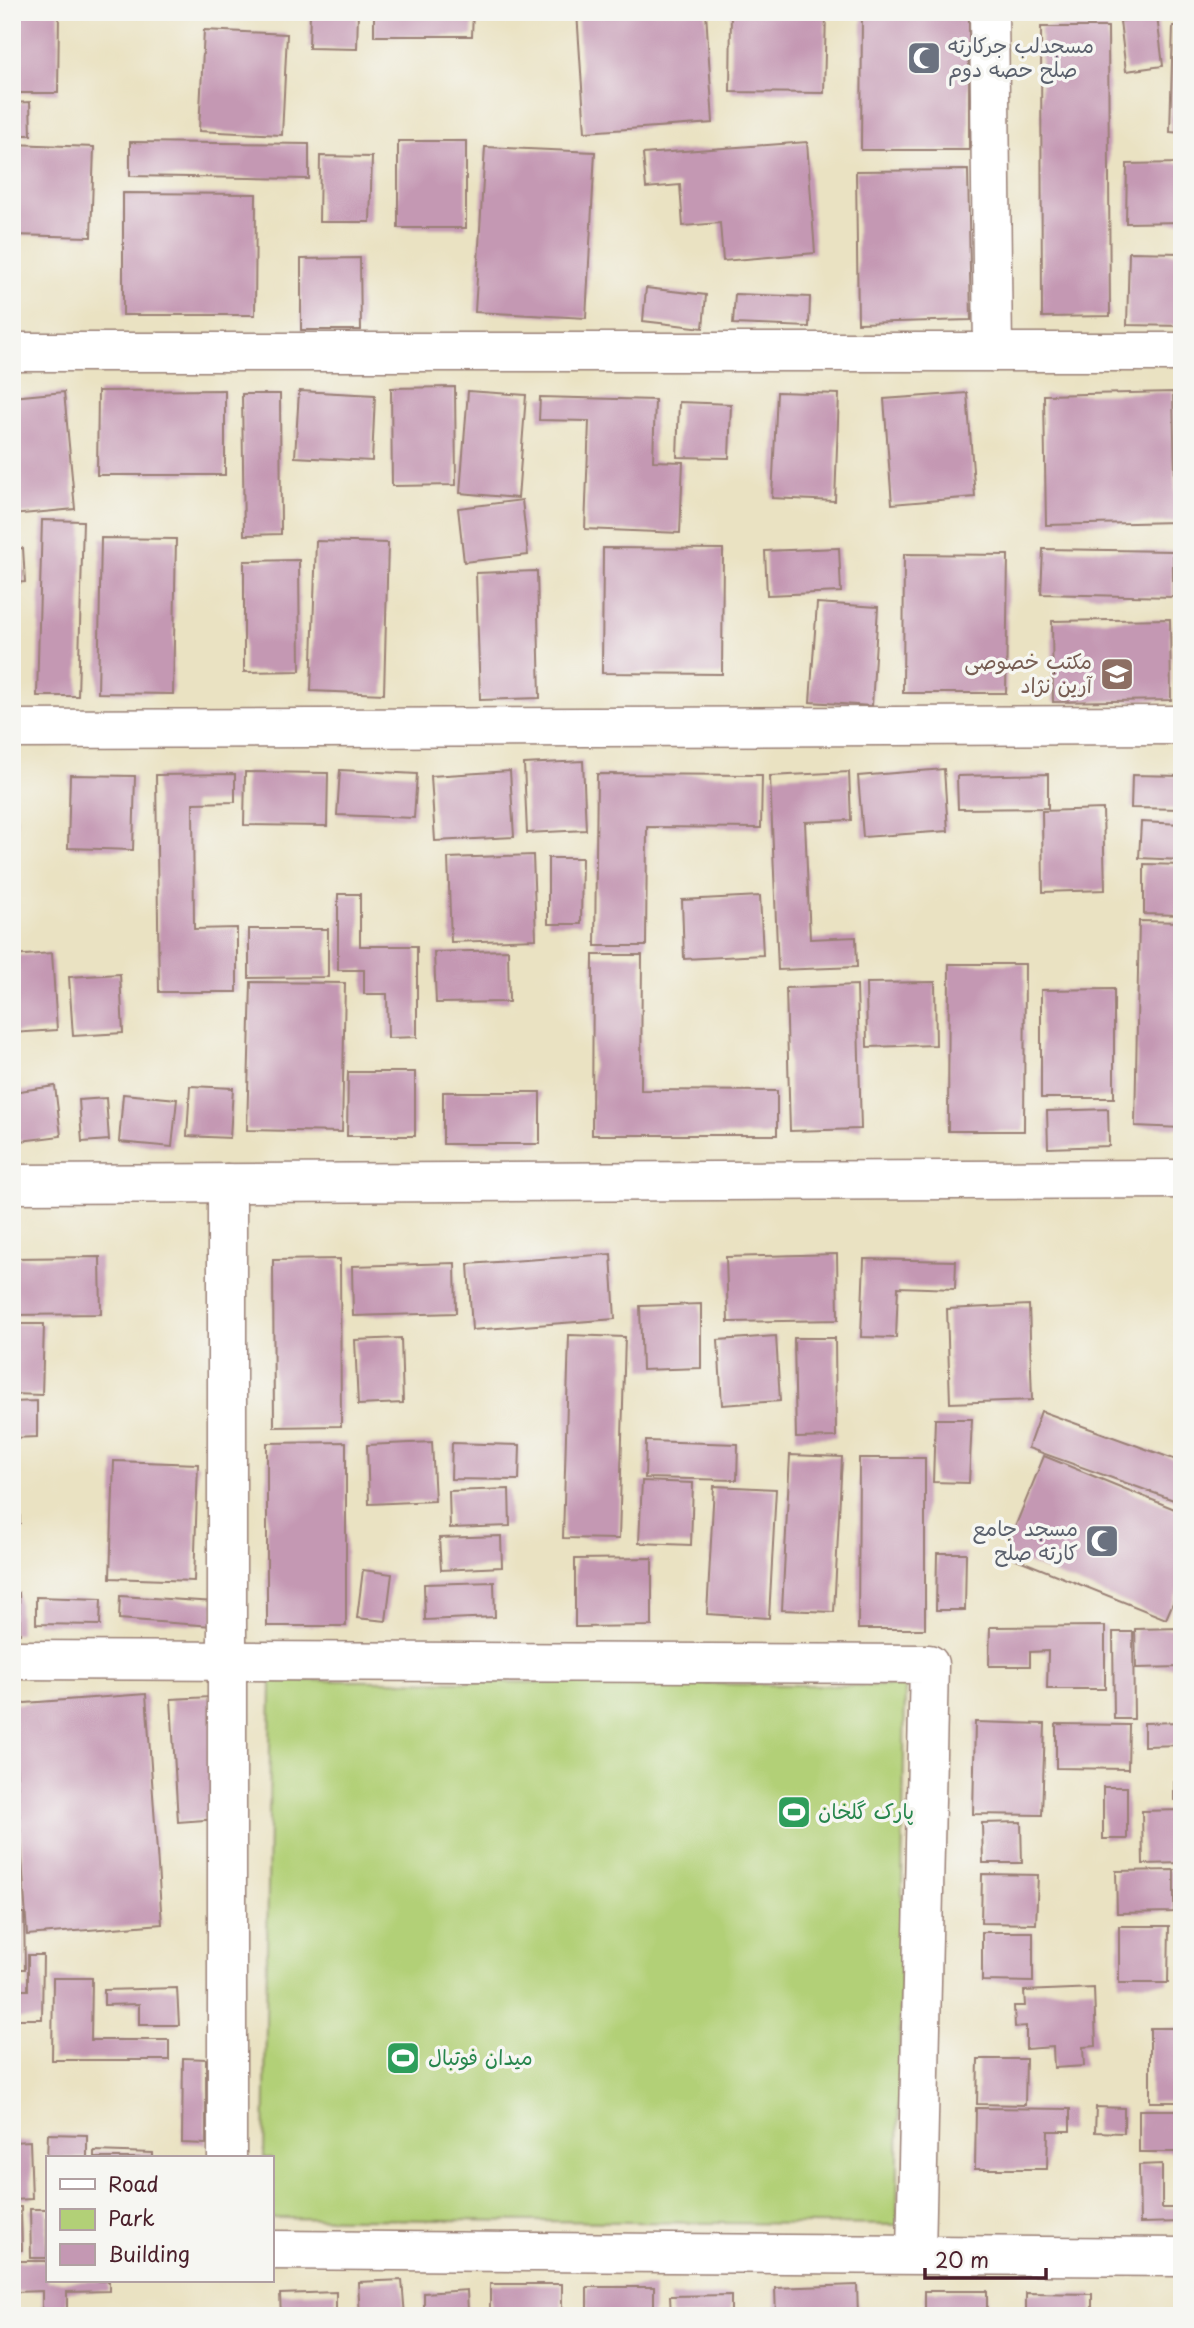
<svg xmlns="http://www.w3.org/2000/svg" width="1194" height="2328" viewBox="0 0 1194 2328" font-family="'Playpen Sans','Playpen Sans Arabic',sans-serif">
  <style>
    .green { fill: #b2d077; stroke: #7e7851; stroke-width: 2 }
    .building { fill: #c498b3 }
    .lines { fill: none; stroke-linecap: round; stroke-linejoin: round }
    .minor-casing { stroke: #9a8076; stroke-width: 41 }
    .minor { stroke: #fff; stroke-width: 38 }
    .labels { text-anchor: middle; stroke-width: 7; stroke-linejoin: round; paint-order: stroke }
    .worship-label { font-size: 21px; fill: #5b616d; stroke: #f6f6f2; text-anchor: start }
    .education-label { font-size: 21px; fill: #785e54; stroke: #f6f6f2; text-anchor: end }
    .leisure-label { font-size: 21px; fill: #27864d; stroke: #f6f6f2; text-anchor: start }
  </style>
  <rect width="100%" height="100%" fill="#f6f6f2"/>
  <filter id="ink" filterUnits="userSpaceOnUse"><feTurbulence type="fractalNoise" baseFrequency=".0143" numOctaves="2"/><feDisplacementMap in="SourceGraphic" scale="14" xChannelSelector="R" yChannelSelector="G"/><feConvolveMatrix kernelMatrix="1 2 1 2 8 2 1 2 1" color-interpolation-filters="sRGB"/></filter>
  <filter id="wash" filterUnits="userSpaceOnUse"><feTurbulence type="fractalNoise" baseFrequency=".00686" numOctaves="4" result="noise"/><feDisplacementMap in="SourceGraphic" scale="28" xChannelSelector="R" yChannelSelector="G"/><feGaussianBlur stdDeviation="1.57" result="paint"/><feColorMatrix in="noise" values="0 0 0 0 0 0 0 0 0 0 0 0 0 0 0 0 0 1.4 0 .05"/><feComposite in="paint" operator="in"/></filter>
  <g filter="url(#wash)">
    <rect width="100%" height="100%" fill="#eae2c2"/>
    <path class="green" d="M271,1680L905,1686L897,2225L271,2218V2158H264Z"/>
    <g id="blocks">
      <g class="building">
        <path d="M12,12H59L58,93H12Z"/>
        <path d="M179,12H281V17L179,15Z"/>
        <path d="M310,12H358L357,49L309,48Z"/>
        <path d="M374,12H473L472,36H374Z"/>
        <path d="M577,12H706L713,123L585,132Z"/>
        <path d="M731,12H826L824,93L730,92Z"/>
        <path d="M862,12H969V150H861Z"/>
        <path d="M1157,16L1163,66L1126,71L1120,21Z"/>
        <path d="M1173,26H1182V133L1170,132Z"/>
        <path d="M1041,27H1108L1110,316L1042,317Z"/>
        <path d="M204,30L287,34L282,135L199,131Z"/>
        <path d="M30,102L31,135H12V103Z"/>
        <rect x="398" y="141" width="68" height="87"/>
        <path d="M130,142L309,144V179L130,176Z"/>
        <path d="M807,142L815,253L723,261L720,223L683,226L680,185L646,188L643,154Z"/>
        <path d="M12,144L94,147L91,237L12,235Z"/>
        <path d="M485,147L595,152L586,318L475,312Z"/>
        <path d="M320,156L372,157L370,222H319Z"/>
        <path d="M1182,163V222L1126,223L1127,164Z"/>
        <path d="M968,170L971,320L858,323L856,171Z"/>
        <path d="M123,193L256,194L255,315H123Z"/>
        <path d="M1129,252L1182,253V326L1127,325Z"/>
        <path d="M360,258L361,330H301V259Z"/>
        <path d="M646,288L706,295L703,328L643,321Z"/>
        <path d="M735,294L810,297L809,327L733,324Z"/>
        <path d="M455,387L456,485L392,486L391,388Z"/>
        <path d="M225,390V475H97L98,391Z"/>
        <path d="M299,391L375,395L372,461L295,457Z"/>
        <path d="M468,391L526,395L518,498L460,493Z"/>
        <path d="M64,392L75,509L12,515V397Z"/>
        <path d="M777,392L839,394L835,501L772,498Z"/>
        <path d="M1173,392L1176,522L1046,525L1044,395Z"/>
        <path d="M967,393L975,497L892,504L884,399Z"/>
        <path d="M242,394H280L281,534L244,535Z"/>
        <path d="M540,397L655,400L653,461L683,462L680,533L585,529L589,421L539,420Z"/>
        <path d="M679,402L731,404L729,458L677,457Z"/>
        <path d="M522,500L528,555L464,562L458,508Z"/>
        <path d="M42,520L83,521L78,696H37Z"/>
        <path d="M101,538L176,539L173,694L98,693Z"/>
        <path d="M316,541L388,543L384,694L311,691Z"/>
        <path d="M23,548L25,582L12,583V549Z"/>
        <path d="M603,548L723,549L722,674L602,673Z"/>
        <path d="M839,548L841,592L767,595L765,551Z"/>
        <path d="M1043,549L1173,551V597L1041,594Z"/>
        <path d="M904,554L1008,555L1006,693H903Z"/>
        <path d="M299,560L300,671L244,672V561Z"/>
        <path d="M537,571L540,698L480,700L476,573Z"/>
        <path d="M817,603L878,607L872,706L810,702Z"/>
        <path d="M1170,619L1171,700L1053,702L1052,621Z"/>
        <path d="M583,761L586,830L527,833L524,764Z"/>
        <path d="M944,769L948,831L863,837L858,776Z"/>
        <path d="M340,770L417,774L414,818L337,815Z"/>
        <path d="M510,771L514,837L435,841L431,776Z"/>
        <path d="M245,772L328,773L327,826L244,825Z"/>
        <path d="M849,772L851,820L805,822L810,939L856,937L857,967L778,970L770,776Z"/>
        <path d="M235,774V802L193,803L194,929L237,928V992H159L156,775Z"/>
        <path d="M597,774L762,775L761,828L647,827L646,946H595Z"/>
        <path d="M1048,774V808L958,809L957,776Z"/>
        <path d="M70,775L135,776L133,850L68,848Z"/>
        <path d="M1132,775L1182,776V809L1131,808Z"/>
        <path d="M1103,809L1105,890L1043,892L1042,811Z"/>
        <path d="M12,816H17L14,876H12Z"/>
        <path d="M1141,822L1182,824V860L1139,858Z"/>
        <path d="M533,855L536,939L451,942L448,858Z"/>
        <path d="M548,858H582L581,924H548Z"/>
        <path d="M1144,864L1182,865V915L1144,914Z"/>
        <path d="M338,894H360V946H417V1037L388,1038L387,994H364V970H338Z"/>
        <path d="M760,896L763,955L684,959L682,900Z"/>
        <path d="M1139,921L1182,922V1128L1135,1126Z"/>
        <path d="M249,929H328V977L249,978Z"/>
        <path d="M508,950L509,1002L436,1003L434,952Z"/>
        <path d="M52,953L57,1030L12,1033V956Z"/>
        <path d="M593,955H642L641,1090L777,1091V1135H592Z"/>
        <path d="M949,964H1025L1024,1131H948Z"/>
        <path d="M120,974L123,1033L73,1036L69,977Z"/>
        <path d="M251,982L345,983L342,1132L247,1130Z"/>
        <path d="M935,982L936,1045L867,1047L866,983Z"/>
        <path d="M857,985L861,1129L790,1131L786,988Z"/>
        <path d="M1114,989V1098H1041V990Z"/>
        <path d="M348,1072H415V1136H347Z"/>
        <path d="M55,1086L61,1136L12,1142V1092Z"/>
        <path d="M190,1086L233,1088L230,1138L187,1136Z"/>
        <rect x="443" y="1092" width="97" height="52"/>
        <path d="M123,1094L177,1099L172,1147L119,1142Z"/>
        <path d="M106,1098L109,1140L82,1142L79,1100Z"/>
        <path d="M1108,1109L1109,1146L1048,1148L1047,1111Z"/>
        <path d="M611,1254L615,1319L472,1330L468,1264Z"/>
        <path d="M837,1254L838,1320L728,1322L726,1257Z"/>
        <path d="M100,1257L101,1314L12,1315V1258Z"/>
        <path d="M340,1259L341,1426L274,1427L273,1260Z"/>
        <path d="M864,1259L956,1261L955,1289L898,1287L896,1338L861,1337Z"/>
        <path d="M455,1263L456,1313L353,1316L352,1266Z"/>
        <path d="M701,1304V1368L642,1370L640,1306Z"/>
        <path d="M1029,1305L1032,1400L950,1403L947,1309Z"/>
        <path d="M12,1324H44L42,1395L12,1394Z"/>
        <path d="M569,1335L625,1337L619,1539L563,1538Z"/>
        <path d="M776,1336L780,1401L722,1405L718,1340Z"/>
        <path d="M401,1338L403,1403L358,1405L355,1340Z"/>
        <path d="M794,1338H835L836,1437L796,1438Z"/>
        <path d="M37,1401V1437L12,1438V1402Z"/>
        <path d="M1041,1411L1182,1462V1503L1028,1448Z"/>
        <path d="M935,1419H972L969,1483L933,1482Z"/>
        <path d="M646,1441L738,1444L737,1480L645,1478Z"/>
        <path d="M346,1442V1626H267V1443Z"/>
        <path d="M432,1442L435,1501L369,1504L367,1445Z"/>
        <path d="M452,1443L520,1445L519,1480L451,1479Z"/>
        <path d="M790,1455L842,1457L834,1612L782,1610Z"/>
        <path d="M1044,1456L1182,1512V1582L1166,1619L1004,1554Z"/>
        <path d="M859,1458H925V1629H858Z"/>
        <path d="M114,1461L198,1464L194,1581L110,1578Z"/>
        <path d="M18,1474L20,1523L12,1524V1475Z"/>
        <path d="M642,1481L693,1483L691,1545L639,1543Z"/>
        <path d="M714,1486L776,1489L769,1618L707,1614Z"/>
        <path d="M509,1489L510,1526L450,1528L449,1491Z"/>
        <path d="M501,1536L502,1567L441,1570L439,1538Z"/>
        <path d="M937,1553H966L965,1610H936Z"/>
        <path d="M652,1558V1626L575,1627V1559Z"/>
        <path d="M363,1570L392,1574L386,1621L357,1618Z"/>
        <path d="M494,1582L495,1617L425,1620L424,1584Z"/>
        <path d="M19,1593L20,1634H12V1594Z"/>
        <path d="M120,1596L215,1602L213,1626L119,1619Z"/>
        <path d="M36,1597L101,1599L100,1625L36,1624Z"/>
        <path d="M1105,1626V1689H1047L1048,1651L1030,1652V1666H989L990,1627Z"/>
        <path d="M1182,1628V1667L1136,1668L1135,1629Z"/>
        <path d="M1113,1632H1133L1134,1719H1114Z"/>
        <path d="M146,1694L162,1924L27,1935L12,1704Z"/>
        <path d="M211,1697L218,1819L178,1822L171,1699Z"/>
        <path d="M975,1722L1045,1724L1042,1815L973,1814Z"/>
        <path d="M1182,1722V1745L1144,1746V1723Z"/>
        <path d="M1056,1724L1129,1725L1128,1769L1056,1768Z"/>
        <rect x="1174" y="1782" width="8" height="18"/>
        <rect x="1103" y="1787" width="24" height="52"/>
        <path d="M1182,1810V1863L1143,1864L1142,1811Z"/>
        <path d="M1021,1822L1022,1863H983L982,1823Z"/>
        <path d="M1174,1870V1912L1117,1913L1116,1871Z"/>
        <path d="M982,1874L1038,1875L1036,1924L981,1923Z"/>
        <path d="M12,1913H24L25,1969H12Z"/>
        <path d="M1119,1926H1169L1168,1983H1119Z"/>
        <path d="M982,1932H1033V1982L982,1981Z"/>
        <path d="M28,1955H43L42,2019H12V1990H28Z"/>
        <path d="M53,1978H92L91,2040H169V2060H52Z"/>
        <path d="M177,1988L179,2025H139V2004L104,2005V1990Z"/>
        <path d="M1094,1988L1096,2046L1083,2047L1084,2066L1054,2068L1053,2047L1026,2049V2026L1015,2027L1014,2006H1025L1024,1991Z"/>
        <rect x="1150" y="2028" width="32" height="74"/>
        <path d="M183,2058L206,2059V2144L182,2143Z"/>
        <path d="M978,2059H1026L1025,2105L977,2104Z"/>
        <path d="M1096,2107L1124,2108V2133L1095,2132Z"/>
        <path d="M976,2108L1070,2109V2131H1048L1047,2169H975Z"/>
        <rect x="1139" y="2110" width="43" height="42"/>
        <path d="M48,2134L87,2135V2158H47Z"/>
        <path d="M30,2141L32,2199L12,2200V2142Z"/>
        <path d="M94,2151L153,2153V2158H94Z"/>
        <path d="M1162,2164V2208H1182V2222L1140,2223L1139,2165Z"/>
        <path d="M12,2207H21L22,2250H12Z"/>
        <path d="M30,2209H47V2258H31Z"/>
        <path d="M14,2261H47V2281H109V2291L67,2292V2316H42V2291L15,2292Z"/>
        <path d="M402,2280L405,2316H360L358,2282Z"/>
        <rect x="490" y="2284" width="72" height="32"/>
        <path d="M857,2285L858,2316H776L775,2288Z"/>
        <rect x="587" y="2287" width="67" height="29"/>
        <path d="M467,2290L468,2312L424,2315V2293Z"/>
        <rect x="925" y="2291" width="62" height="25"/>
        <path d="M336,2292V2316H281L280,2294Z"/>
        <path d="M1026,2293L1092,2294V2316H1026Z"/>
        <path d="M731,2295V2316H671L670,2296Z"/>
        <path d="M1158,2311L1182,2312V2316H1158Z"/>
      </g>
    </g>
  </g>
  <g filter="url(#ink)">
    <use href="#blocks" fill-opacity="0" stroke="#9a8076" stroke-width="2"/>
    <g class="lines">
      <g class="minor-casing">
        <g id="minor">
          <path d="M989,12L993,352"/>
          <path d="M12,352H1182"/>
          <path d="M12,729L1182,725"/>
          <path d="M227,1183V2158"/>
          <path d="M12,1184L1182,1179"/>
          <path d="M12,1660L929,1664L916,2254"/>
          <path d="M271,2250L1182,2257"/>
        </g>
      </g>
      <use href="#minor" class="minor"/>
    </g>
  </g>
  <defs>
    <g id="mosque-square" transform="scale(1.75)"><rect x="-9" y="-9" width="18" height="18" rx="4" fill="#6b7280" stroke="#f6f6f2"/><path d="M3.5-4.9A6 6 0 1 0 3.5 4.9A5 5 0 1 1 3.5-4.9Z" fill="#fff"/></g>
    <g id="school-square" transform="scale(1.75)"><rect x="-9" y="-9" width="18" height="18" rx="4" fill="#8d6e63" stroke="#f6f6f2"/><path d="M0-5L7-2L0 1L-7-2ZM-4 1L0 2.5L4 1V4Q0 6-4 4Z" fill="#fff"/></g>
    <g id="stadium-square" transform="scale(1.75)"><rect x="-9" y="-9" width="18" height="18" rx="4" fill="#2e9e5b" stroke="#f6f6f2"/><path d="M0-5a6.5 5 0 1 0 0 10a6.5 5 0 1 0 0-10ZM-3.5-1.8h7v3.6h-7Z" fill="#fff"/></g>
  </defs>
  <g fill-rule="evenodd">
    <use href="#mosque-square" x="924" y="58"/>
    <use href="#school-square" x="1117" y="674"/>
    <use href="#mosque-square" x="1102" y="1541"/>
    <use href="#stadium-square" x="794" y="1812"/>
    <use href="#stadium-square" x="403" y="2058"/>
  </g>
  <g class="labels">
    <g class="worship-label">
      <text x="948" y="53">مسجدلب جرکارته<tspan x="948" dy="24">صلح حصه دوم</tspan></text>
      <text x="1078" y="1536" text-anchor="end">مسجد جامع<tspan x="1078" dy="24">کارته صلح</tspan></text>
    </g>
    <g class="education-label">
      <text x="1092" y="669">مکتب خصوصی<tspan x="1092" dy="24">آرین نژاد</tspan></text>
    </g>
    <g class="leisure-label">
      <text x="818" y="1819">پارک گلخان</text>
      <text x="428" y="2065">میدان فوتبال</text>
    </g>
  </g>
  <rect width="1194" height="2328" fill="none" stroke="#f6f6f2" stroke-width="42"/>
  <rect x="46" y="2156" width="228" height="126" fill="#f6f6f2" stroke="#b1a0a2" stroke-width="2"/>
  <rect x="60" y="2179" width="35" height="10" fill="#ffffff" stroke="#b1a0a2" stroke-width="2"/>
  <text x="108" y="2192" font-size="21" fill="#4a1f2b">Road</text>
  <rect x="60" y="2209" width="35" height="21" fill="#b2d077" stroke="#b1a0a2" stroke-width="2"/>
  <text x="108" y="2226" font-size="21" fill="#4a1f2b">Park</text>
  <rect x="60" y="2244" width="35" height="21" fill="#c498b3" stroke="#b1a0a2" stroke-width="2"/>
  <text x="108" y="2262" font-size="21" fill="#4a1f2b">Building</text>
  <path d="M925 2268v10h121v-10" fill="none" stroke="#4a1f2b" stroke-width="3.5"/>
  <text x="935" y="2268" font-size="21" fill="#4a1f2b" stroke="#f6f6f2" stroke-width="5" paint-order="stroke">20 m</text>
</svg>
